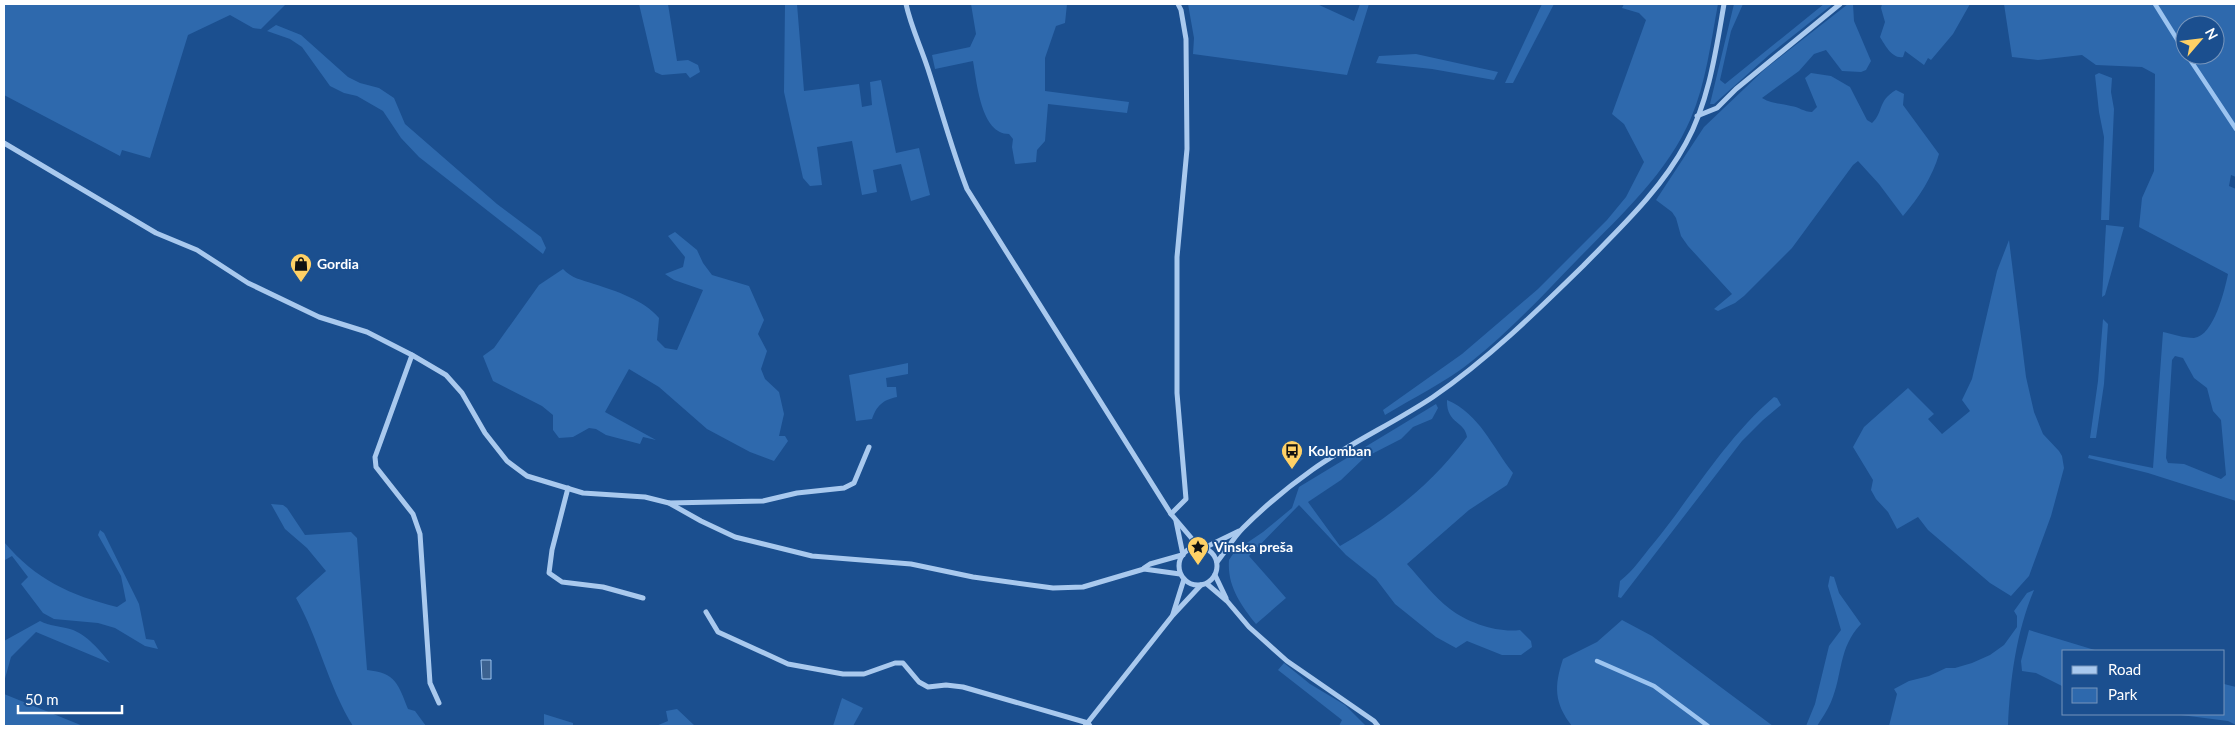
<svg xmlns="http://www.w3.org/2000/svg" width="2240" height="730" viewBox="0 0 2240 730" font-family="Lato,sans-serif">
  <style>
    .green { fill: #2e69ad; fill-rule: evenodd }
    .water { fill: #3c6290; stroke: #9cc4f0 }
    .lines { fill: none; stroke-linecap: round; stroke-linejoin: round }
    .stream { stroke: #9cc4f0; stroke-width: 4.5 }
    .street { stroke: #a9c9ee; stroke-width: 5 }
    .labels { text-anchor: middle; stroke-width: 4; stroke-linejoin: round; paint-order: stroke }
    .poi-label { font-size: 14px; font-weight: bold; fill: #fff; stroke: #1b4f8f; text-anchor: start }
  </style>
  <rect width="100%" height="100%" fill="#1b4f8f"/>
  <g class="green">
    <path d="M4,4H286L261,29L253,28L230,15L188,35L150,158L122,150L120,156L4,95Z"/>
    <path d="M639,4H668L677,61L688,60L698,65L700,72L690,78L686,73L662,75L655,72Z"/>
    <path d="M785,4H797L804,91L859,84L862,107L872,105L870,82L881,80L896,153L919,148L930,195L911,201L901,164L873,170L877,192L862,195L852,141L817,147L822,185L810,186L803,178L784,92Z"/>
    <path d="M971,4H1067L1065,23L1056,26L1045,58V91L1129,102L1127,113L1048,104L1045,141L1037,150L1036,162L1015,164L1012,147L1013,139L1009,134C981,134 977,83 973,61L935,69L932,55L970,47L976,34Z"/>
    <path d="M1188,4H1317L1354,21L1360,4H1369L1347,75L1193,54L1194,38Z"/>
    <path d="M1542,4H1554L1513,83H1505Z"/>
    <path d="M1624,4H1718C1711,41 1706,83 1691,118C1667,174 1620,216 1578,259C1544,294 1510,331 1472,361C1446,382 1413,398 1385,415L1383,410L1462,354L1538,289L1607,220L1626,197L1644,162L1624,124L1612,114L1646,20L1639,13L1622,8Z"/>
    <path d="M1734,4H1743L1731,31L1720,80L1725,84L1824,4H1833L1769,55L1714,104H1710Z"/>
    <path d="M1848,4H1853L1854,21L1871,61L1866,70L1861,72L1842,71L1826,50L1814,54L1799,71L1762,98C1772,104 1780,103 1791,106C1799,107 1804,112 1812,112L1817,107L1805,78L1811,73L1831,76L1850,87L1867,120L1872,123C1884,112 1877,101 1896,90L1904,94L1903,105L1939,154C1933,176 1918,199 1903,216L1879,184L1858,161L1853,165L1792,248L1744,296L1735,303L1718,311L1714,309L1732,294L1688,246L1681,236L1676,218L1672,212L1656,200L1704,127L1765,69Z"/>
    <path d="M1882,4H1970L1953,34L1931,60L1928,58L1924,65L1905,51L1903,57C1892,59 1885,45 1880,37L1885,22L1881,8Z"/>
    <path d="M2004,4H2236V177L2231,175L2229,186L2236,189V501L2148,473L2088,458L2089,455L2153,468L2163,332C2172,334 2184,338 2194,338C2214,336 2225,289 2228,274L2139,227L2142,198L2154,171L2155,74L2142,67L2096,65L2082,55L2038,60L2012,57ZM2185,25H2215V55H2185ZM2175,356L2183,358L2194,378L2207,388L2213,411L2221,420L2226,475L2221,479L2184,464L2168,463L2166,458L2172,360Z"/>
    <path d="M276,25L301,35L348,77L360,83L379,88L394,98L405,124L497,204L541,237L546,248L543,254L419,157L401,138L383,111L357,96L344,93L330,86L302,47L290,39L267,31Z"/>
    <path d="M1416,54L1498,72L1494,80L1432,69L1376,63L1379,56Z"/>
    <path d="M2099,73L2112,78L2111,92L2114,109L2109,220H2101L2104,137L2099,112L2095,75Z"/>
    <path d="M2106,225L2124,227L2105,295L2102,297Z"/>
    <path d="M675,232L697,250L703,263L712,275L749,286L764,320L758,334L767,351L761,369L765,379L779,392L784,414L779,436H785L788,441L774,461L750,452L707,429L659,387L629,369L605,412L656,440L643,437L640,444L606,435L596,429L589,428L573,437L559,438L553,430V415L542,406L493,381L483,356L494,348L539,285L563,269C571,278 582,280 594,284C616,291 644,300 659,318L657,340L665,348L677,350L703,290L674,280L665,274L683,267L685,257L668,236Z"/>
    <path d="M2009,240L2026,377L2034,412L2043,434L2059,451L2062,456L2064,468L2051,516L2029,576L2011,596L1990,583L1928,530L1918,517L1897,529L1888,512L1876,499L1871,490L1873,480L1853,447L1864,427L1908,388L1934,414L1928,419L1942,434L1970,411L1962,400L1972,379L1997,271Z"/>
    <path d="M2103,319L2108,324L2104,384L2096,438H2090L2098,381Z"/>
    <path d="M908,363V374L886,378L887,387H896L897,397C883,400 877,405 872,419L856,421L849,375Z"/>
    <path d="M1774,397L1777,398L1781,405L1763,420L1742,441L1621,598L1618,597L1620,581C1634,570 1642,557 1653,544C1693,495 1725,439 1774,397Z"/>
    <path d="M1447,400C1480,414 1492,447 1513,473L1507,485L1469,510L1407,564C1421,579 1434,597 1450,609C1468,623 1498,633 1520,630L1531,641L1532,647L1521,655H1502L1467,641L1456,648L1436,637L1395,604L1376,579L1346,555L1299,505L1249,556L1286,598L1256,624C1241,605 1227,586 1229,560L1235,551L1263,532L1292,508L1299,487L1436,404L1438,408L1432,419L1413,427L1401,439L1364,458L1341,480L1308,502L1340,546C1389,518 1433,483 1467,437C1465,421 1446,424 1447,400Z"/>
    <path d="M271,504L283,505L287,508L305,535L351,532L357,538L367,670C396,673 398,684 408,709L415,711L426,726H353C328,686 319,639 296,598L326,571L307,548L285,529Z"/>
    <path d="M100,530L104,533L139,604L146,639L154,640L158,649L145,646L115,628L98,623L54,619L43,613L21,584L28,577L12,556L5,560L4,559V542C36,580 70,595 117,607L126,601L121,576L98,535Z"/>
    <path d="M1830,576L1834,577L1839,593L1861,624C1838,648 1843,674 1831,702C1827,711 1822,718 1817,726H1806L1815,704L1829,646L1841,630L1828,586Z"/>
    <path d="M2034,590C2016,633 2010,680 2008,726H1889L1897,694L1894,689L1909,681L1929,676L1946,668H1955L1972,663L1990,655L2004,645L2017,627V616L2014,611L2027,593Z"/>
    <path d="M1622,620L1652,636L1773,726H1572C1554,703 1554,686 1563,659L1597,642Z"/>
    <path d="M40,621C50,626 59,626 70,629C87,634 100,651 110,663L36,632L11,657L4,682V641Z"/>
    <path d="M2029,630L2098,651H2064V687L2036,673L2022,671L2021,661Z"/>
    <path d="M1284,663L1310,684L1345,705L1366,726H1339L1342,720L1278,670Z"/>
    <path d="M2224,684L2236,687V725L2228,721L2173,714H2224Z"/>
    <path d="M4,694L83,726H4Z"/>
    <path d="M842,698L863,708L853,726H833Z"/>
    <path d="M677,709L695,726H656L668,721L666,711Z"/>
    <path d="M544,714L573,723V726H544Z"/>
  </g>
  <path class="water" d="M481,660H491V679H482Z"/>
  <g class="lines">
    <g class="stream">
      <path d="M2155,4L2185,52"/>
      <path d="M2187,55L2236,129"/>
      <path d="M1597,661L1654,686L1708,726"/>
    </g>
    <g class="street">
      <path d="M906,4C911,27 921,47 928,69C941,109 952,150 967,189L1171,514L1199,547"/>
      <path d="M1697,116L1717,108L1736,89L1840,4"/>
      <path d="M4,143L156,233L197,250L248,283L319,317L367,332L412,355L446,375L462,393L485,433L507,461L527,476L583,493L645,497L669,503L701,521L735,537L812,556L911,564L973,577L1053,588L1083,587L1144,569L1180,574"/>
      <path d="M412,355L375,457L376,467L413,514L420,534L430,683L439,703"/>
      <path d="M568,488L552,550L549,573L562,582L603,587L643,598"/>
      <path d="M669,503L763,501L797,493L844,488L854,483L869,447"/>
      <path d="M1171,514L1186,499L1177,393V257L1187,149L1186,39L1181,10L1178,4"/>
      <path d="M1176,521L1183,555"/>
      <circle cx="1198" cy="566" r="19"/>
      <path d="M1204,548L1239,531"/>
      <path d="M1217,562C1226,551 1233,538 1243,528C1264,507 1288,487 1312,470C1350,443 1394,423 1433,397C1488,359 1535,313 1583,266C1620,228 1661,190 1686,143C1709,101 1716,50 1724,4"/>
      <path d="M1144,568L1150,564L1182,555"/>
      <path d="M1215,575L1226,598"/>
      <path d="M1207,584L1227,601L1249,627L1287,661L1374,721L1378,726"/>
      <path d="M706,612L718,632L788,664L843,674H864L895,663H903L919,682L928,687L946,685L963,687L1088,723L1090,726"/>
      <path d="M1173,614L1184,579"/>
      <path d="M1085,726L1173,615L1201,585"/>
    </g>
  </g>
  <defs>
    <g id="shop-pin" transform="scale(1.125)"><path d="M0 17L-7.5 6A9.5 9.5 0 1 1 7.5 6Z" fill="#ffd166" stroke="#1b4f8f"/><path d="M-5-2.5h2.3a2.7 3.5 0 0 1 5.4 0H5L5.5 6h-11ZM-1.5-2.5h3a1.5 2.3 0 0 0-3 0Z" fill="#111"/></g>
    <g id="bus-pin" transform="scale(1.125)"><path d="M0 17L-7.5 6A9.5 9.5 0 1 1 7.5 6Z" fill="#ffd166" stroke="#1b4f8f"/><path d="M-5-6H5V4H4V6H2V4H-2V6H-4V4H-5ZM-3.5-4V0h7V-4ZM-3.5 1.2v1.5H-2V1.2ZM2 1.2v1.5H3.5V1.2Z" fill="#111"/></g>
    <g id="sight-pin" transform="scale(1.125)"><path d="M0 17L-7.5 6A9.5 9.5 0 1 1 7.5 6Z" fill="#ffd166" stroke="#1b4f8f"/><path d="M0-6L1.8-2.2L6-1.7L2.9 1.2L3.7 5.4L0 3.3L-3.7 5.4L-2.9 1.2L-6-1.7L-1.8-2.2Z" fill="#111"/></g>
  </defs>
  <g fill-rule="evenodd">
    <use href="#shop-pin" x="301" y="264"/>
    <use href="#bus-pin" x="1292" y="451"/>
    <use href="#sight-pin" x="1198" y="547"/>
  </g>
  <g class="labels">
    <g class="poi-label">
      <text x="317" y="269">Gordia</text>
      <text x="1308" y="456">Kolomban</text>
      <text x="1214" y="552">Vinska preša</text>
    </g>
  </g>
  <rect width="2240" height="730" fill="none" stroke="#ffffff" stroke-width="10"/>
  <rect x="2062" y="650" width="162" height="65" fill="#1b4f8f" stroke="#7695bc"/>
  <rect x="2072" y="666" width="25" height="8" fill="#a9c9ee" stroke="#7695bc"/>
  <text x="2108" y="675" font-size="15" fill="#ffffff">Road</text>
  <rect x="2072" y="688" width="25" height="15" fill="#2e69ad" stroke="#7695bc"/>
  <text x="2108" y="700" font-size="15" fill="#ffffff">Park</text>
  <g transform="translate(2200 40) rotate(62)"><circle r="24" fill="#1b4f8f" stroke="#7695bc"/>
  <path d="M0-4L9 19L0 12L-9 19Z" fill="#ffd166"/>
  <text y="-8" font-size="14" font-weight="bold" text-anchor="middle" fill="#ffffff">N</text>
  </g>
  <path d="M18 705v8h104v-8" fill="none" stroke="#ffffff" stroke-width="2.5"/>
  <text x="25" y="705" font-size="15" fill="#ffffff" stroke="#1b4f8f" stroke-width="4" paint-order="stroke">50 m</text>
</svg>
